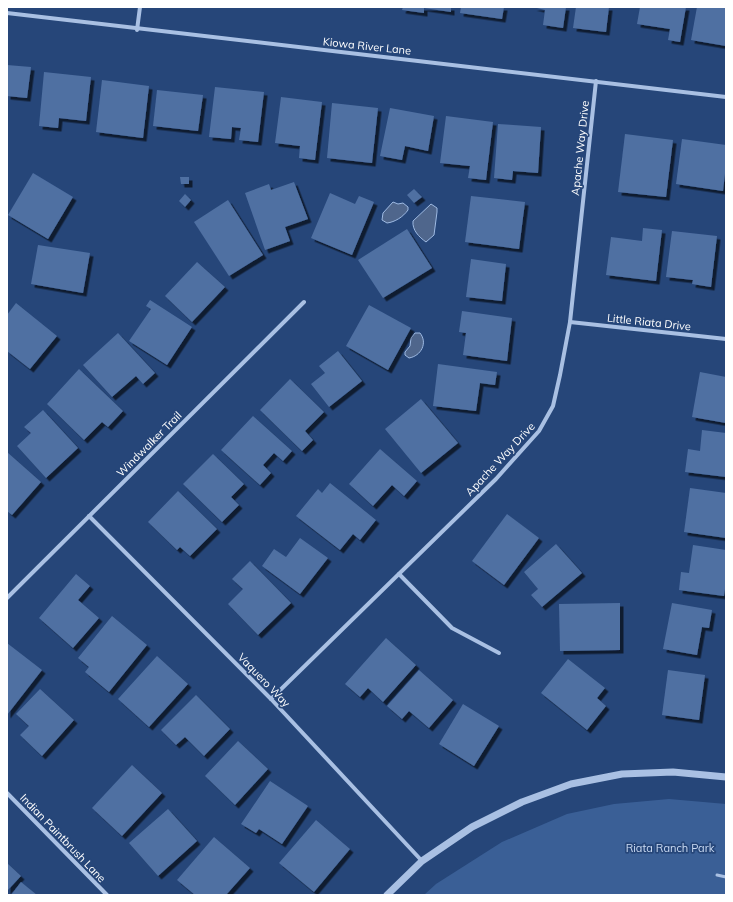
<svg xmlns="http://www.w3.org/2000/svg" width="733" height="902" viewBox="0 0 733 902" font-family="Mulish,sans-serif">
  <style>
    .green { fill: #3a5f96 }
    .water { fill: #4f668c; stroke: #9ebae3 }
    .building { fill: #4f70a2; filter: url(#shadow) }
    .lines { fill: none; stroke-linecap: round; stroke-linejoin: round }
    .service { stroke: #a9c0e3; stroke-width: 3 }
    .minor { stroke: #a9c0e3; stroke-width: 4 }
    .tertiary { stroke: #a9c0e3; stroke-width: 7 }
    .labels { text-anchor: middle; stroke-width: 3.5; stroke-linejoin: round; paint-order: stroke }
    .street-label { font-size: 11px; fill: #fff; stroke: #264679 }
    .park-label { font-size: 11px; fill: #cbdbf3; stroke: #264679 }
  </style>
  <defs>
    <filter id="shadow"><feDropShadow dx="3.5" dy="3.5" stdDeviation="0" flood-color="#0009"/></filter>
  </defs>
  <rect width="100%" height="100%" fill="#264679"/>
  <path class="green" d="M669,799L726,804V895H424L436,884L502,842L567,814L614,804Z"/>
  <g class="water">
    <path d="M393,202L398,204L403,203L408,207V210C403,217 395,222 387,223L382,220L383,213Z"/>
    <path d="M431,204L437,208V212L434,235L426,242C419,237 412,230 413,221Z"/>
    <path d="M415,333H420C428,343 421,356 409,358L405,355V352L410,346L411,338Z"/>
  </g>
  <g class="building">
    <path d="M403,7H451V12L424,8V13L402,10Z"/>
    <path d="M461,7H504L502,19L460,13Z"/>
    <path d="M533,7H566L563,28L543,25L545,10Z"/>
    <path d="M576,7H609L606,32L573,28Z"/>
    <path d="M640,7H686L680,42L668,40L670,29L637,24Z"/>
    <path d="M697,7H726V46L691,40Z"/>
    <path d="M7,65L31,67L27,98L7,96Z"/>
    <path d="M44,72L91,77L86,121L59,118L58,128L39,126Z"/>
    <path d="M102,80L149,86L143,138L96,132Z"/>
    <path d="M215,87L264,92L258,142L239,140L241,128L232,127L231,139L209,137Z"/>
    <path d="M157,90L203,95L198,131L153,126Z"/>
    <path d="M281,97L322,102L315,160L299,158L300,146L275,143Z"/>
    <path d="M332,103L378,108L372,163L327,158Z"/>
    <path d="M390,108L434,116L428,151L405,146L402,160L380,156Z"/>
    <path d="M446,116L493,122L486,180L468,178L470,166L440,163Z"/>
    <path d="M498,124L541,127L538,173L513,171L512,180L494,178Z"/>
    <path d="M625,134L673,140L666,197L618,192Z"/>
    <path d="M682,139L726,145V165L723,191L676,184Z"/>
    <path d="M33,173L73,197L48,239L8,215Z"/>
    <path d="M180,177H189V184H181Z"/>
    <path d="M294,182L308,219L285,227L290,241L265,250L245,193L269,184L271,190Z"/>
    <path d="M414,189L422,197L414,203L407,195Z"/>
    <path d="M330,193L355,204L359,196L374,202L352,255L311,238Z"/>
    <path d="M185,194L191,200L185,207L179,201Z"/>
    <path d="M471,196L525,202L519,249L465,242Z"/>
    <path d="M228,200L263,255L229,276L194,222Z"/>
    <path d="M643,228L662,230L656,281L606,275L611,237L642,241Z"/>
    <path d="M407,229L432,268L383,298L358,260Z"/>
    <path d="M672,231L717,236L711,287L692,284L693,280L666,277Z"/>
    <path d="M38,245L90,253L83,293L31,284Z"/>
    <path d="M471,259L506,264L502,301L466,297Z"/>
    <path d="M197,262L225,287L192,322L165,296Z"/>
    <path d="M150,300L192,327L167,365L129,341L151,309L146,306Z"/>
    <path d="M16,303L57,336L30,369L7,351V315Z"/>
    <path d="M369,305L411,328L388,370L346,346Z"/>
    <path d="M462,311L512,318L507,361L463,355L466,333L459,332Z"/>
    <path d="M118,333L155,373L143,384L136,376L112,397L83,365Z"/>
    <path d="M338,351L362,381L329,407L311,384L325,373L319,366Z"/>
    <path d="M438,364L497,372L495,385L480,383L476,411L433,406Z"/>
    <path d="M79,369L123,411L108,427L102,422L84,440L47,404Z"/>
    <path d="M700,372L726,377V423L692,417Z"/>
    <path d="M290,379L324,412L305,431L313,440L302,451L260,410Z"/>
    <path d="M421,399L458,443L421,473L385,429Z"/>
    <path d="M43,410L78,448L46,478L17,446L31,433L24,427Z"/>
    <path d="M253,416L292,451L283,461L274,453L263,465L271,473L260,485L221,450Z"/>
    <path d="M702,430L726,433V477L685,472L688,449L700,451Z"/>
    <path d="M380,449L417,481L404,496L392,485L373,506L349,484Z"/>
    <path d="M7,452L41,482L12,515L7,511Z"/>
    <path d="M213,454L244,484L231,497L239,505L222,522L183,484Z"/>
    <path d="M330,483L376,520L360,540L353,534L340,550L296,516L318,489L322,493Z"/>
    <path d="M690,488L726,493V538L684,532Z"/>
    <path d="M178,491L217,529L190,556L180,547L177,550L148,522Z"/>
    <path d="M507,514L539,538L504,585L472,561Z"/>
    <path d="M300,538L328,558L300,594L262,566L274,549L286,557Z"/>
    <path d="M556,544L582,573L542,607L531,595L538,589L524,572Z"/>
    <path d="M693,545L726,550V582L724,596L679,590L681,572L689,573Z"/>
    <path d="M250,561L291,603L258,635L228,604L243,589L232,579Z"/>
    <path d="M76,574L90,586L78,600L99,618L73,648L39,618Z"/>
    <path d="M620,603V650L560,651L559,604Z"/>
    <path d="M672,603L712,610L709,628L702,627L697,655L663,649Z"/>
    <path d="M112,616L147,645L109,692L85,672L89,667L78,658Z"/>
    <path d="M386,638L416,665L383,702L368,688L360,697L345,684Z"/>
    <path d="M7,643L42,670L7,715Z"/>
    <path d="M157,656L188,684L149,727L118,699Z"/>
    <path d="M568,659L605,688L597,698L606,706L587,730L541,693Z"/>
    <path d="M419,670L453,700L429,728L409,711L402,719L387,706Z"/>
    <path d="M668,670L705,675L699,720L662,715Z"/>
    <path d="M40,689L74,720L42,756L20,735L29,726L16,714Z"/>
    <path d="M196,695L230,729L204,756L185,737L176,745L161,730Z"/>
    <path d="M463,704L499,726L474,766L439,744Z"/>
    <path d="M238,741L268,769L235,805L205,776Z"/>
    <path d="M132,765L162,793L122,836L92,808Z"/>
    <path d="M270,781L308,806L282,844L259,829L256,833L241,824Z"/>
    <path d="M168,809L197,841L158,876L129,843Z"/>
    <path d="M316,820L350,849L314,892L279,863Z"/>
    <path d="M214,837L250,868L226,895H195L177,880Z"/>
    <path d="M7,863L21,876L7,891Z"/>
    <path d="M21,882L37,895H11Z"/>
  </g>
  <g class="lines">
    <path class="service" d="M717,875L726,877"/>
    <g class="minor">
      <path d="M7,13C246,43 487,67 726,97"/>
      <path d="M137,30L140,7"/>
      <path d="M570,322L726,339"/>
      <path d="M89,516L271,699L422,861"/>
      <path d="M399,574L452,628L499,653"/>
      <path d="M7,598L304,302"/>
      <path d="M271,699L496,479L539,431L553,406L560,375L570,322L596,81"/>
      <path d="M7,793L107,895"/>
    </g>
    <path class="tertiary" d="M387,895L422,861L472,827L522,802L571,784L622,774L673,772L726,777"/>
  </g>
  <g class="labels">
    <g class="street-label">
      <text transform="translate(367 46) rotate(6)" y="4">Kiowa River Lane</text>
      <text transform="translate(580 148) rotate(-84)" y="4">Apache Way Drive</text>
      <text transform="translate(649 322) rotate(6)" y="4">Little Riata Drive</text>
      <text transform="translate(149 444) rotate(-45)" y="4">Windwalker Trail</text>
      <text transform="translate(500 459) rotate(-47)" y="4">Apache Way Drive</text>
      <text transform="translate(264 680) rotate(46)" y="4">Vaquero Way</text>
      <text transform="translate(63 838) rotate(46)" y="4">Indian Paintbrush Lane</text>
    </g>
    <g class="park-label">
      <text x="670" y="852">Riata Ranch Park</text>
    </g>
  </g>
  <rect width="733" height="902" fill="none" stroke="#ffffff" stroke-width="16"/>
</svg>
